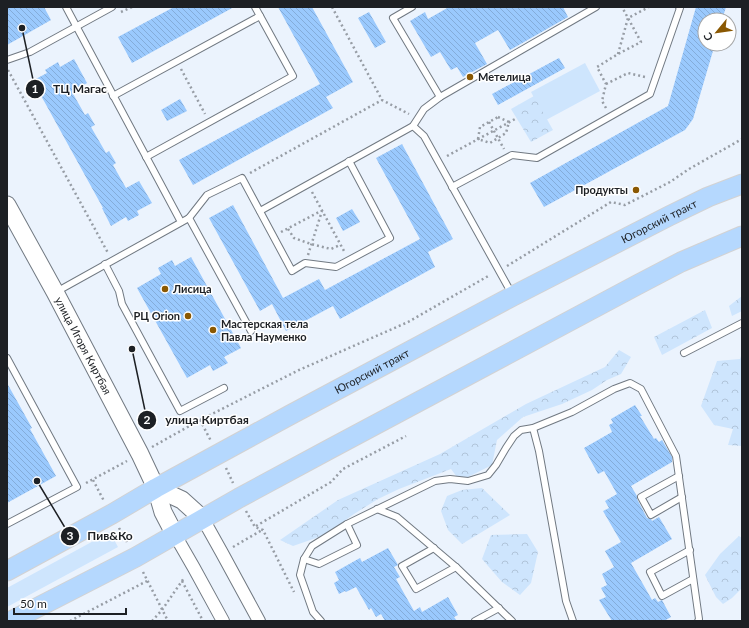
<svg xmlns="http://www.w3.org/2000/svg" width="749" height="628" viewBox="0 0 749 628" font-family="Lato,sans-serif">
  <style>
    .grass { fill: #cee5fd }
    .forest { fill: url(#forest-crowns) }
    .building { fill: url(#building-back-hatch) }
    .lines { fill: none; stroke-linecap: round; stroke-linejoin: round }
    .service-casing { stroke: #717982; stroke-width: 8 }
    .minor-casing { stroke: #717982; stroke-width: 14 }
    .secondary-casing { stroke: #717982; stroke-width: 19 }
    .primary-casing { stroke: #d2d2d3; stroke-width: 21 }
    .path { stroke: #979da5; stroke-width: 2.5; stroke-dasharray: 2 3; stroke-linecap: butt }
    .service { stroke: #fff; stroke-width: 6 }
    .minor { stroke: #fff; stroke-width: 12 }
    .secondary { stroke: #fff; stroke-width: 17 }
    .primary { stroke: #b5d8fe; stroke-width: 19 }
    .poi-dot { fill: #8a5802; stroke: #fff; stroke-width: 1.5 }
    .labels { text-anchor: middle; stroke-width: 3; stroke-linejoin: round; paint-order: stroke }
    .poi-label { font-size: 11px; font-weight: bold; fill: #1d2024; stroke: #fff; text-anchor: start }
    .street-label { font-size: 11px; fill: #1d2024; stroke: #fff }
    .leader { fill: none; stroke: #1d2024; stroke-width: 1.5 }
    .callout-dot { fill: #1d2024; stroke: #fff; stroke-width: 1.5 }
    .mark-label { font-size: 12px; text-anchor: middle; font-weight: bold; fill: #fff }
    .callout-label { font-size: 12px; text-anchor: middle; font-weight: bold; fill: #1d2024; stroke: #fff; stroke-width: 3; stroke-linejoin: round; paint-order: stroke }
  </style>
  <defs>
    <pattern id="forest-crowns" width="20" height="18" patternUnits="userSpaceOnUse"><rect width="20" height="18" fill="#cee5fd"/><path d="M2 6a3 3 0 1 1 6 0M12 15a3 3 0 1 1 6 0" fill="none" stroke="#b0c4d9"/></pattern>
    <pattern id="building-back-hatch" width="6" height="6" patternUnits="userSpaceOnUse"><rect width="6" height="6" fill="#9ac9fd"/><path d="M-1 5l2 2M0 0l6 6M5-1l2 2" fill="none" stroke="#84acd9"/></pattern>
  </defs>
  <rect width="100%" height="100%" fill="#ebf3fd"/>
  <g class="grass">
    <path d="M585,63L600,91L546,120L531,92Z"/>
    <path d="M110,532L118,547L7,607V588Z"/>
  </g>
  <g class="forest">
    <path d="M534,96L553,130L531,142L511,109Z"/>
    <path d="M742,296V311L732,316L729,306Z"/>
    <path d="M705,310L712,328L662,355L654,337Z"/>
    <path d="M619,350L631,357L621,374L607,380L592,390L562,404L523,417L497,440L492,465L460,481L451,469L399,489L378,499L354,514L329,532L316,538L293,546L280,540L338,500L440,454L526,404L605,367Z"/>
    <path d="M742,353V446L728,445L733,429L714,425L701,406L717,361L740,359Z"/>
    <path d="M482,488L510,515L462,544L448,530L441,511L447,496L462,490Z"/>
    <path d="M527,534L538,552L531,583L520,595L502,582L482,559L491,535Z"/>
    <path d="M739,536L742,538V588L732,598L723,604L716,597L705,575L720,554Z"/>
  </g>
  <g class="building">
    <path d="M7,7H44L51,20L7,45Z"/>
    <path d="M174,7H234L132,63L118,37Z"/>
    <path d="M278,7H312L353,82L326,97L333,108L193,185L179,160L320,84Z"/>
    <path d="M449,7H563L568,17L510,50L498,30L475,43L487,64L463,77L457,67L451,70L440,52L431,57L410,21L425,12L428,19Z"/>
    <path d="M696,7H726L722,20H705V44H715L693,119L685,130L544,207L530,183L668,106Z"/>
    <path d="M369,12L386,42L375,48L358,18Z"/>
    <path d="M559,58L565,68L498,105L492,94Z"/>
    <path d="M74,59L87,83L72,92L85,115L88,113L95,125L91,127L106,153L109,151L116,163L113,165L126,188L139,181L152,203L137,211L139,215L128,221L126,217L111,226L102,208H103L44,101L32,81L47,73L45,70L58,62L60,67Z"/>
    <path d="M180,99L187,111L167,121L161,110Z"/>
    <path d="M402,144L453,239L428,252L435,267L340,319L333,306L286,331L272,304L260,311L209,218L233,205L283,298L319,279L325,290L420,239L376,158Z"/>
    <path d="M352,209L360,222L343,231L336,218Z"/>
    <path d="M191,257L241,348L224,357L228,363L213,371L210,365L187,378L137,288L161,274L158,268L172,260L175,266Z"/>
    <path d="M7,383L32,428L30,429L56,476L7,503Z"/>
    <path d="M635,405L642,416H640L654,439L656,438L659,442L662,440L672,457V462L631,486L637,496V499L647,518L651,519L652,521L659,517L672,539L631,563L652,600L655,598L658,602L662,600L671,617L664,621H612L599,600L606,597L601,588L607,585L602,574L614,567L605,551L621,542L603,511L609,508L605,501L617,494L604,471L598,474L584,448L612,432L609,425L613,423L611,419Z"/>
    <path d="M388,548L398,565L394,567L400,577L396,579L414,611L420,607L422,612L448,597L458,615L454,617L457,621H385L381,614L376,617L371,608L369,610L356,587L346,592L345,591L339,594L334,583L339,580L335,572L360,558L362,562Z"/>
  </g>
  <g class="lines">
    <g class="service-casing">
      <g id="service">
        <path d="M66,7L181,222"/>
        <path d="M412,7L393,18L440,97"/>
        <path d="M7,60L30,52L112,7"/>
        <path d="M113,96L260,16L255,7"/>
        <path d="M413,126L424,136L512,294"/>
        <path d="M146,157L293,76L260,16"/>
        <path d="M452,187L512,155L537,158L650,94L680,8L679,7"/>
        <path d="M260,211L413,126L424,109L440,97L596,7"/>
        <path d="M189,218L251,331"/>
        <path d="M105,264L119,291L122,304L180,411L224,388"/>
        <path d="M56,292L189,218L207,195L242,178L292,271L305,263L336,267L390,238L349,161"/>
        <path d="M684,353L742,323"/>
        <path d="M7,358L77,487L7,524"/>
        <path d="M533,428L539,451L566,601L573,621"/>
        <path d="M679,476L641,497L651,515L682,497"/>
        <path d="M377,509L397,517L456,567L512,621"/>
        <path d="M434,548L402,566L416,589L456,567"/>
        <path d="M690,550L650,572L662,596L693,579"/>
        <path d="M304,559L319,564L357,545L347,524"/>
        <path d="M321,621L313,612L306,592L300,575L304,559L312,546L347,524L435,481L450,479L468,481L488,475L496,465L506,448L514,436L521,430L533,428L572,412L614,389L630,383L641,389L676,456L699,619L698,621"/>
        <path d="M475,621L499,608"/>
      </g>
    </g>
    <g class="minor-casing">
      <g id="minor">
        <path d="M203,519L222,553L259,621"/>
        <path d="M175,535L194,568L223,621"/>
      </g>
    </g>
    <g class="secondary-casing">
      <g id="secondary">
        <path id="s1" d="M7,205L55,292L140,454L156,488L163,512L175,535"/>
        <path d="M156,488L182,500L203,519"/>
      </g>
    </g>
    <g class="primary-casing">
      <g id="primary">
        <path id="s2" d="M7,571L112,514L156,488L290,415L513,296L669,216L708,197L742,184"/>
        <path d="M11,621L136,557L239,498L328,450L637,285L681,262L742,236"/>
      </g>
    </g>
    <g class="path">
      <path d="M332,7L382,100L409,114"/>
      <path d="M121,12L132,7"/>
      <path d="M618,54L628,18L649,7"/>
      <path d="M181,69L205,114"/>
      <path d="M8,70L108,253"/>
      <path d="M606,84L628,73L645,77"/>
      <path d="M606,108L602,101L606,84L597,67L618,54L641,42L622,7"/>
      <path d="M498,117L509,122L506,133L490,143L478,139L480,127Z"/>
      <path d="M489,122L504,149"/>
      <path d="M447,156L517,118"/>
      <path d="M250,173L382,100"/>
      <path d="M312,192L344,251"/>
      <path d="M288,229L294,238L311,244L331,249L340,245"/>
      <path d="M281,232L321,211"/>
      <path d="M308,255L322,211"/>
      <path d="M507,266L611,202L625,205L670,182L689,169L742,139"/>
      <path d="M200,420L211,441"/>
      <path d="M152,447L200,420L299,370L408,322L490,275"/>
      <path d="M226,468L233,483"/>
      <path d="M93,480L104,501"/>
      <path d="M86,483L127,461"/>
      <path d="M246,511L255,527L263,530L294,592"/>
      <path d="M256,526L331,482L343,469L406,436"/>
      <path d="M119,528L127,542"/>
      <path d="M233,547L262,530"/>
      <path d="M143,572L168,621"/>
      <path d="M182,581L203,621"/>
      <path d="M70,621L147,581"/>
      <path d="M152,621L162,610L184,578"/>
    </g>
    <use href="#service" class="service"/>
    <use href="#minor" class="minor"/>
    <use href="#secondary" class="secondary"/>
    <use href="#primary" class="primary"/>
  </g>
  <g class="poi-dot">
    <circle cx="470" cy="77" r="4"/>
    <circle cx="636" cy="190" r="4"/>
    <circle cx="165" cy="289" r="4"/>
    <circle cx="188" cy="316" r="4"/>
    <circle cx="213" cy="330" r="4"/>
  </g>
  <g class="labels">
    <g class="poi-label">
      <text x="478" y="81">Метелица</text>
      <text x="628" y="194" text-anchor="end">Продукты</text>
      <text x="173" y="293">Лисица</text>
      <text x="180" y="320" text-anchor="end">РЦ Orion</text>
      <text x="221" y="328">Мастерская тела<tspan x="221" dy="13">Павла Науменко</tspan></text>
    </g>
    <g class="street-label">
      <text dy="4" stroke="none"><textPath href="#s2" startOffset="740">Югорский тракт</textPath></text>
      <text dy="4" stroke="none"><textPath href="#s1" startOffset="160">улица Игоря Киртбая</textPath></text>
      <text dy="4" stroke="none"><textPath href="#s2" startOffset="416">Югорский тракт</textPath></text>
    </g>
  </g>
  <path class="leader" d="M22 28L35 89M132 349L147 420M37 481L70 536"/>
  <g class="callout-dot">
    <circle cx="22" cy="28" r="4"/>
    <circle cx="132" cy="349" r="4"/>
    <circle cx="37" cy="481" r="4"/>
    <circle cx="35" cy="89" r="10"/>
    <circle cx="147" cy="420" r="10"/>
    <circle cx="70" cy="536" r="10"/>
  </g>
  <g class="mark-label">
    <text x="35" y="93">1</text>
    <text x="147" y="424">2</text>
    <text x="70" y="540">3</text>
  </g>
  <g class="callout-label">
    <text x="80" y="93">ТЦ Магас</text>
    <text x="207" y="424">улица Киртбая</text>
    <text x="110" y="540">Пив&amp;Ко</text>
  </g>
  <rect width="749" height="628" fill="none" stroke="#1d2024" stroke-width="16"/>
  <g transform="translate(717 32) rotate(241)"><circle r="19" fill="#ffffff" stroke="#a5a6a7"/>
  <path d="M0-3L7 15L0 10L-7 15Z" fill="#8a5802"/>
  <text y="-6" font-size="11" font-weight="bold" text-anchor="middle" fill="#1d2024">С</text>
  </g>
  <path d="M14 608v6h112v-6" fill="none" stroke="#1d2024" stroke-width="2"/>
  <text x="20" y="608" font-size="12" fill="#1d2024" stroke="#ffffff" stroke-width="3" paint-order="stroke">50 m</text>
</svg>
